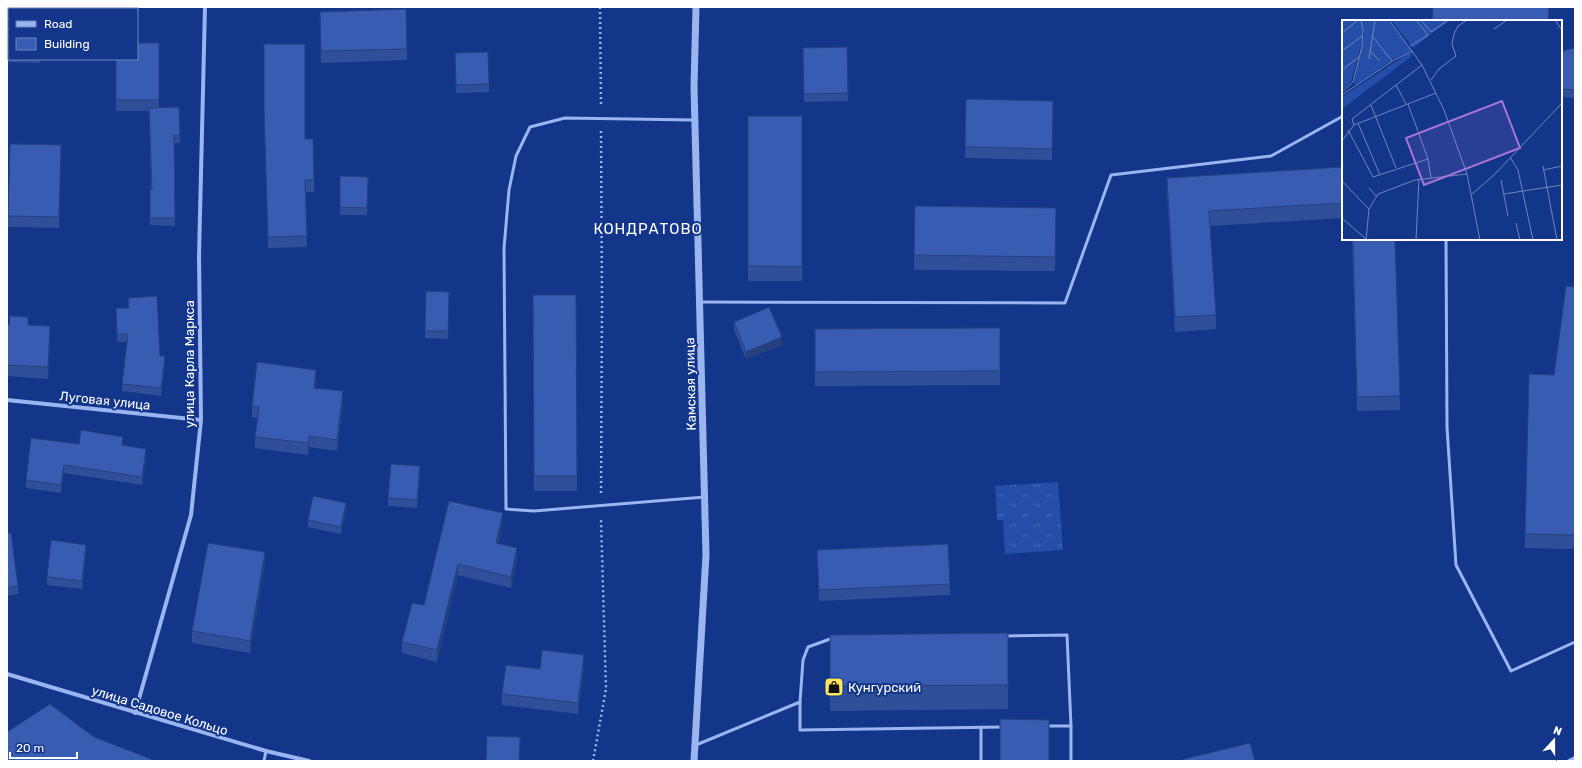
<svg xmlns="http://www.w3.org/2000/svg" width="1582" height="768" viewBox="0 0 1582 768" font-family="Rubik,sans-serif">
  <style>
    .grass { fill: url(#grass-tufts) }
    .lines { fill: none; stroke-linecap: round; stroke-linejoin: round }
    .path { stroke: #9ab5f0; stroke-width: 2.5; stroke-dasharray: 2 3; stroke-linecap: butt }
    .service { stroke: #9ab5f0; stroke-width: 3 }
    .minor { stroke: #9ab5f0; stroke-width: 4 }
    .tertiary { stroke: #9ab5f0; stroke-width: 7 }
    .wall { fill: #2f4f99 }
    .shaded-wall { fill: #26407d }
    .building { fill: #375cb2; stroke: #26407d }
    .labels { text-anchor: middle; stroke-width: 4; stroke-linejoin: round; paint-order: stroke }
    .street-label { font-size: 13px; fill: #fff; stroke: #13368a }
    .poi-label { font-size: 13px; fill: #fff; stroke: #13368a; text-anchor: start }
    .quarter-label { font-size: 15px; letter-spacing: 1px; fill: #fff; stroke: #13368a }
    .inset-road { fill: none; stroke: #7186b9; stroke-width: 1 }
    .view { fill: #a976d5; fill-opacity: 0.15; stroke: #a976d5; stroke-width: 2 }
    .inset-edge { fill: none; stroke: #fff; stroke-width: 2 }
  </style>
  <defs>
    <pattern id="grass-tufts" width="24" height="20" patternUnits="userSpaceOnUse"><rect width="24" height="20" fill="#254ea9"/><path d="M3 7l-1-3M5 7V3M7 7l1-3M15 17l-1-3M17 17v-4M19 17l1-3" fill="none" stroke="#4669b6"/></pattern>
  </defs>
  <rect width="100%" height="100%" fill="#13368a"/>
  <path class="grass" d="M1058,482L1063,550L1005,554L1003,520H997L995,486Z"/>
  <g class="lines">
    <g class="path">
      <path d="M600,7L601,106"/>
      <path d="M601,131L602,302L601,494"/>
      <path d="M593,761L606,689L601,519"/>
    </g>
    <g class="service">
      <path d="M694,120L565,118L530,127L516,156L509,190L504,248L506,509L534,511L705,497"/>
      <path d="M1446,239L1447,427L1456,565L1511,671L1575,642"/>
      <path d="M700,302L1065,303L1111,175L1271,156L1343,116"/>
      <path d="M1004,636L1067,635L1071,726"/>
      <path d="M800,702L803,660L808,647L833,638"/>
      <path d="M1047,726H1071V761"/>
      <path d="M981,727V761"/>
      <path d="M696,745L800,702V730L1003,727"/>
      <path d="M264,761L266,751"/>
    </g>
    <g class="minor">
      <path d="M7,400L201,420"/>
      <path d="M7,674L266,751L309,761"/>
      <path d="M135,713L191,515L201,420L199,256L205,7"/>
      <path d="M1569,761L1575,758"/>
    </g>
    <path class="tertiary" d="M694,761L706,555L694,87L696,7"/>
  </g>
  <g class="wall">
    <path d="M320,12L407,49V60L321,63Z"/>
    <path d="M7,15H9V59H40V63L7,62Z"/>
    <path d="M159,43V107L180,135V143H174L175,226L150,225V189L151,190L149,111H116V59Z"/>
    <path d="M264,44L305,139L314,180V192H306L307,247L268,248L264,119Z"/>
    <path d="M847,47L848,101L804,102L803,48Z"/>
    <path d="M1575,48V105L1574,98L1561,97V51Z"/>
    <path d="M455,53L489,84V92L456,93Z"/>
    <path d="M966,99L1053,101L1052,160L965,158Z"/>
    <rect x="748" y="116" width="54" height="165"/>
    <path d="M10,144L61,145L59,228L8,227Z"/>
    <path d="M1343,167V218L1210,226L1216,315V329L1175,332L1167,192V178Z"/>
    <path d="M340,176L368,177L367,215H340Z"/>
    <path d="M915,206L1056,208L1055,271L914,270Z"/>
    <path d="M1352,239H1395L1400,410L1357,411Z"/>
    <path d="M1575,287V549L1525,548V534L1554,375Z"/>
    <path d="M426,291L449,292L448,339L425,338Z"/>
    <path d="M533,295H576L577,491H534Z"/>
    <path d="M128,298L165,364L161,396L122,391V384L127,342H117L116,308H128Z"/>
    <path d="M734,322L782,345L746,359L734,330Z"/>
    <path d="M7,325H28L50,338L48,379L7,376Z"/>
    <path d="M1000,328V385L815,386V329Z"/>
    <path d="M316,381L315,388L343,403L337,451L309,447L308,455L255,448V437L258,418L252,417V406Z"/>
    <path d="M79,444L123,445L146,457L142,485L64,473L61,493L26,488V480Z"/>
    <path d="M420,474L417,508L388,506V498Z"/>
    <path d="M449,501L503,525L498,544L517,560L511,588L458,575L437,662L402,653V642L424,605Z"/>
    <path d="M346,511L341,534L308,527V520Z"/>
    <path d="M7,533L18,586V594L7,596Z"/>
    <path d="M817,550L950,584V595L819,601Z"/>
    <path d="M86,552L82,589L47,585V577Z"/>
    <path d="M265,564L250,653L192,643V631Z"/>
    <path d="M1008,633V709L830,711V635Z"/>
    <path d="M584,666L578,714L502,705V694L540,669Z"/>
  </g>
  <g class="shaded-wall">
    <path d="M50,326V338L48,379V367Z"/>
    <path d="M782,337V345L746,359V352Z"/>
    <path d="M165,356V364L161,396V388Z"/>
    <path d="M316,370V381L314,399V388Z"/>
    <path d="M343,391V403L337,451V440Z"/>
    <path d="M309,436V447L308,455V443Z"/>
    <path d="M146,449V457L142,485V477Z"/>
    <path d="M64,465V473L61,493V485Z"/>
    <path d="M420,466V474L417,508V500Z"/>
    <path d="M346,503V511L341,534V527Z"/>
    <path d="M503,513V525L496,555V543Z"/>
    <path d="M86,545V552L82,589V581Z"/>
    <path d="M517,548V560L511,588V577Z"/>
    <path d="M265,552V564L250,653V641Z"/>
    <path d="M458,564V575L437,662V650Z"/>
    <path d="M584,655V666L578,714V703Z"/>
  </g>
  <g class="building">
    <path d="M1433,7H1549L1548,21H1432Z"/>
    <path d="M406,9L407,49L321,51L320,12Z"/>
    <rect x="7" y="15" width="2" height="40"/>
    <path d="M137,43H159V100H116V59H137Z"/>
    <path d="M264,44H305V139H313L314,180H305L307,236L268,237L264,107Z"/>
    <path d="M847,47L848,93L804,94L803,48Z"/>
    <path d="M1575,48V97L1574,90L1561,89V51Z"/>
    <path d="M488,52L489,84L456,85L455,53Z"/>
    <path d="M966,99L1053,101L1052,149L965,147Z"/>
    <path d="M179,107L180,135H174L175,218H150V189L152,190L149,108Z"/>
    <path d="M748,116H802V267L748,266Z"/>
    <path d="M10,144L61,145L59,217L8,216Z"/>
    <path d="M1343,167V203L1209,211L1216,315L1175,317L1167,178Z"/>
    <path d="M340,176L368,177L367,208L340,207Z"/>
    <path d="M915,206L1056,208L1055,257L914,255Z"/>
    <path d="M1353,239H1395L1400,396L1357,397Z"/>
    <path d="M1566,286L1575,287V535L1525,534L1529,374L1554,375Z"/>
    <path d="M426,291L449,292L448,331H425Z"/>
    <path d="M533,295H576L577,476H534Z"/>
    <path d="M157,296L160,356H165L161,388L122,384L128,334H117L116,308H129L128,298Z"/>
    <path d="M769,307L782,337L746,352L734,322Z"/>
    <path d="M10,316L28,317V325L50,326L48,367L7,365V325H9Z"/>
    <path d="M1000,328V371L815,372V329Z"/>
    <path d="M257,362L316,370L314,388L343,391L337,440L309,436L308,443L255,437L259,407L252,406Z"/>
    <path d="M81,430L123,437L122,445L146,449L142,477L64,465L61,485L26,480L31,438L79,444Z"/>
    <path d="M391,464L420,466L417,500L388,498Z"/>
    <path d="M313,496L346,503L341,527L308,520Z"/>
    <path d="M449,501L503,513L496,543L517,548L511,577L458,564L437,650L402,642L412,603L424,605Z"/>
    <path d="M7,533H11L18,586L7,588Z"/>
    <path d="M51,540L86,545L82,581L47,577Z"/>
    <path d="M208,543L265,552L250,641L192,631Z"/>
    <path d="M948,544L950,584L819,590L817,550Z"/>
    <path d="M1008,633V685L830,686V635Z"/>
    <path d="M542,650L584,655L578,703L502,694L506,665L540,669Z"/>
    <path d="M50,704L94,737L156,761H7V732Z"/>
    <path d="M1000,719L1049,720V761H1000Z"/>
    <path d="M487,736L520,737L519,761H486Z"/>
    <path d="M1250,743L1255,761H1176Z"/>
  </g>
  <defs>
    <g id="shop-square" transform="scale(1)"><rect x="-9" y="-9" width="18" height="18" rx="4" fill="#ffe759" stroke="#13368a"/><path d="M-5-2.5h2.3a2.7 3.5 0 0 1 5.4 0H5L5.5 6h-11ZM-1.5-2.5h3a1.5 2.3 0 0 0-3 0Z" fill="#111"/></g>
  </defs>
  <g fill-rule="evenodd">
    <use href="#shop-square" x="834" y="687"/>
  </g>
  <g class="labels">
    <g class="street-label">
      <text transform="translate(189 364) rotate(-90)" y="5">улица Карла Маркса</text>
      <text transform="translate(690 384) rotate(-91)" y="5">Камская улица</text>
      <text transform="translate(105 400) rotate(6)" y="5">Луговая улица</text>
      <text transform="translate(160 710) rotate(17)" y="5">улица Садовое Кольцо</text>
    </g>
    <g class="poi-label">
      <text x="848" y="692">Кунгурский</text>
    </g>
    <g class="quarter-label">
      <text x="648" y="234">КОНДРАТОВО</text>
    </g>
  </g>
  <g transform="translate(1342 20)">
    <rect width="220" height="220" fill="#13368a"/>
    <path d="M0,0H46L70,31L51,39L14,65L12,62L22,15L20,3L21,16L9,62L0,70ZM49,0H108L71,28ZM67,33L70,36L0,89V77Z" fill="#254ea9"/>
    <path class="inset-road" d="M47,0L80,45L102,90L125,154L138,220M79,0L89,12L106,0M213,0L220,10M152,9L165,0M0,13L16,0M31,17L50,41M68,26L86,15L74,0M0,31L20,16M29,32L38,41M27,39L33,0M0,50L17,37M89,60L97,49L114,36L110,24L112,14L116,6L125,0M54,65L64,84M0,72L11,62L20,26L21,10L19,0M0,75L52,40L71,31M66,84L86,139L89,158M29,85L54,148M16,103L38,155M12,105L10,99L80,45M6,110L31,157L86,139M0,121L12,105L94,73M168,137L176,150L191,220M201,146L215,220M201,150L220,146M159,160L166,196M0,161L27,189M27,168L35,177M162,174L220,165M129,175L152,155L220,83M0,198L24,219M174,203L178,220M24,220L27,189L36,174L73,160L125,154M74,220L77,159"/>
    <path class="view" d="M160,81L178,128L82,165L64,118Z"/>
    <rect width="220" height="220" class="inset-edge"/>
  </g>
  <rect width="1582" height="768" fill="none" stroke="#ffffff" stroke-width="16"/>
  <rect x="8" y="8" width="130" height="52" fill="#13368a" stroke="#7186b9"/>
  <rect x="16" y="21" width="20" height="6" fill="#9ab5f0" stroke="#7186b9"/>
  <text x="44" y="28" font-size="12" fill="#ffffff">Road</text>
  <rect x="16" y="38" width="20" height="12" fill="#375cb2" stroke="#7186b9"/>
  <text x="44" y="48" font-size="12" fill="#ffffff">Building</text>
  <g transform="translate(1554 740) rotate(21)" stroke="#13368a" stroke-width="3" paint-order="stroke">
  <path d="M0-3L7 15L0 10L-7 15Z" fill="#ffffff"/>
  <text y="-6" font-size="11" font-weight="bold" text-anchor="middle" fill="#ffffff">N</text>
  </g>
  <path d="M10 752v6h67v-6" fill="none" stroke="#ffffff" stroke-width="2"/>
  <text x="16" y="752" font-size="12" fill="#ffffff" stroke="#13368a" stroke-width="3" paint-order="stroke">20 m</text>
</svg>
